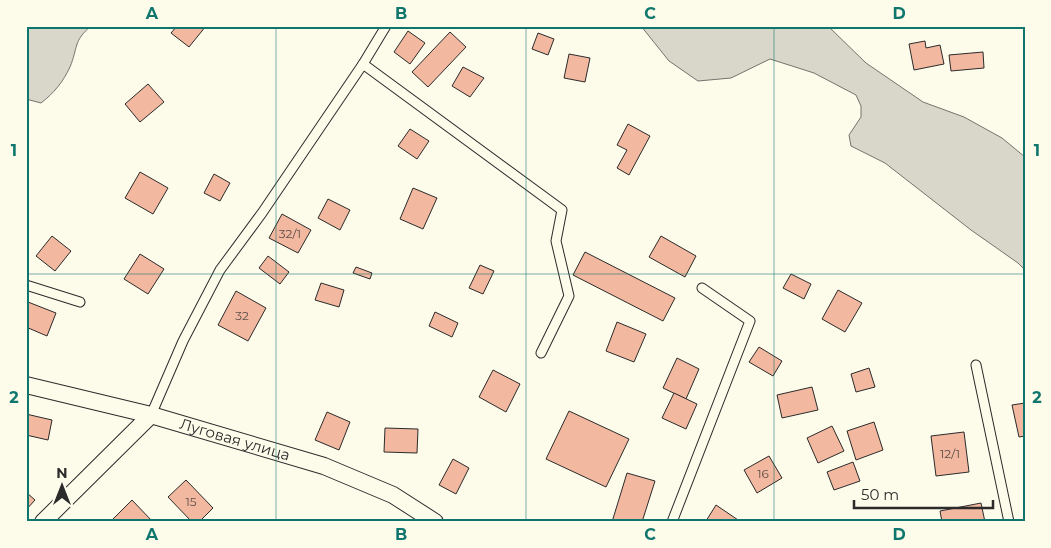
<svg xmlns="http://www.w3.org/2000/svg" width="1051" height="548" viewBox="0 0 1051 548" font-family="Montserrat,sans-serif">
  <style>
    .water { fill: #d8d7c9; stroke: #74746e }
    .building { fill: #f2b8a0; stroke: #2b2b2b }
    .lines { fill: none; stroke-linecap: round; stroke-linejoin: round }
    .lane-casing { stroke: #2b2b2b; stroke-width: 11 }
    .street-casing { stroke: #2b2b2b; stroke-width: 18 }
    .lane { stroke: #fdfbea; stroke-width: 9 }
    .street { stroke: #fdfbea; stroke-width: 16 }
    .grid { fill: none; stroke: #0f766e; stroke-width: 1; stroke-opacity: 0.55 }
    .labels { text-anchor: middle; stroke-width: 4; stroke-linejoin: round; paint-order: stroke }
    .number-label { font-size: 12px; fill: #5d4e48 }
    .street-label { font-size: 15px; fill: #2b2b2b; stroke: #fdfbea }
    .neatline { fill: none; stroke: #0f766e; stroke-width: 2 }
    .grid-label { font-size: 16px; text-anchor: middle; font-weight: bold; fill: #0f766e }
  </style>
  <rect width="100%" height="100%" fill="#fdfbea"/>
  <g class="water">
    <path d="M26,26H91C73,41 78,48 70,67C63,82 54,93 41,103L26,99Z"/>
    <path d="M641,26H828L866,63L923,102L964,117L1002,138L1025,157V270L1018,263L971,230L885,163L851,146L849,135L861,117V106L856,95L814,73L770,59L731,78L698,81L669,61Z"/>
  </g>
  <g class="building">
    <path d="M177,26H206L189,47L171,33Z"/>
    <path d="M408,31L425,43L410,64L394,52Z"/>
    <path d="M450,32L466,47L428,87L412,72Z"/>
    <path d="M538,33L554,39L548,55L532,49Z"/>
    <path d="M925,41L926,48L940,45L944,64L914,70L909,44Z"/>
    <path d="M983,52L984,68L951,71L949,55Z"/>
    <path d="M569,54L590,58L585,82L564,78Z"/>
    <path d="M463,67L484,78L470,97L452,86Z"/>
    <path d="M148,84L164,102L140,122L125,104Z"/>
    <path d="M628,124L650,136L629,175L617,168L627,150L617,145Z"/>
    <path d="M410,129L429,141L417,159L398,146Z"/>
    <path d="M140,172L168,188L153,214L125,198Z"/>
    <path d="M214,174L230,183L220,201L204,193Z"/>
    <path d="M413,188L437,198L423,229L400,219Z"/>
    <path d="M328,199L350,210L340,230L318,218Z"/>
    <path d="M282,214L311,230L298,253L269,238Z"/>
    <path d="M52,236L71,251L55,271L36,256Z"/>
    <path d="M661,236L696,256L685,277L649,257Z"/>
    <path d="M585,252L675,298L663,321L573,275Z"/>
    <path d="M140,254L164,269L148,294L124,279Z"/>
    <path d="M268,256L289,272L280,284L259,268Z"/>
    <path d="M480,265L494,271L483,294L469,288Z"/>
    <path d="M356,267L372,273L370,279L353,273Z"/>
    <path d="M791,274L811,284L804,299L783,288Z"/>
    <path d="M321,283L344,290L339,307L315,300Z"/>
    <path d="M838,290L862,303L845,332L822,319Z"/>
    <path d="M236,291L266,308L248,341L218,325Z"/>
    <path d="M28,302L56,313L47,336L26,327V307Z"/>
    <path d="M435,312L458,323L452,337L429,326Z"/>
    <path d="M617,322L646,334L634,362L606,351Z"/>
    <path d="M759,347L782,361L773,376L749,362Z"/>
    <path d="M677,358L699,369L686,399L663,388Z"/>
    <path d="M869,368L875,387L856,392L851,374Z"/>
    <path d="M493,370L520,384L506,412L479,397Z"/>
    <path d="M812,387L818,410L782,418L777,395Z"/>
    <path d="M674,393L697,404L686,429L662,418Z"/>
    <path d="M1025,403V436L1019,437L1012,405Z"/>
    <path d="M569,411L629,439L606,487L546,459Z"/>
    <path d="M327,412L350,422L339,450L315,440Z"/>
    <path d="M26,414L52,420L48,440L26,435Z"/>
    <path d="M874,422L883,450L856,460L847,431Z"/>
    <path d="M832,426L844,451L818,463L807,438Z"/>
    <path d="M385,428L418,429L417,453L384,452Z"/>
    <path d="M964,432L969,472L936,476L931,436Z"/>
    <path d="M769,456L782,478L757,493L744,470Z"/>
    <path d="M453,459L469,468L456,494L439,485Z"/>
    <path d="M853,462L860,481L834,490L827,472Z"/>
    <path d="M627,473L655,481L642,522H612Z"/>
    <path d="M186,480L213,508L199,522H192L168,497Z"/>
    <path d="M26,492L35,500L26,510Z"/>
    <path d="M132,500L153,522H113L112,520Z"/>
    <path d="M981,503L985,522H942L940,511Z"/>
    <path d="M716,505L741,522H707L706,521Z"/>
  </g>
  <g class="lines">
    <g class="lane-casing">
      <g id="lane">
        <path d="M363,64L562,210L556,241L569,296L541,353"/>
        <path d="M26,285L80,302"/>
        <path d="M976,365L1009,522"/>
        <path d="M151,415L183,341L220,270L262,213L363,64L386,26"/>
        <path d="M672,522L750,321L702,288"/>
      </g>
    </g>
    <g class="street-casing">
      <g id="street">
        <path id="s1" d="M26,385L151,415L324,466L393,495L435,522"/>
        <path d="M43,522L151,415"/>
      </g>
    </g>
    <use href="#lane" class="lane"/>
    <use href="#street" class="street"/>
  </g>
  <path class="grid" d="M276,26V522M526,26V522M774,26V522M26,274H1025"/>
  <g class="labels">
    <g class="number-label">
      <text x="290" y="238">32/1</text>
      <text x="242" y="320">32</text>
      <text x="950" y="458">12/1</text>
      <text x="763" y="478">16</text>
      <text x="191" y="506">15</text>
    </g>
    <g class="street-label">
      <text dy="5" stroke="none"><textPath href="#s1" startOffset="216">Луговая улица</textPath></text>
    </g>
  </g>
  <rect width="1051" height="548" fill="none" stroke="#fdfbea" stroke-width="55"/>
  <g transform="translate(62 486)" stroke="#fdfbea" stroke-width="4" paint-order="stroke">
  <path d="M0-4L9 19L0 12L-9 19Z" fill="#2b2b2b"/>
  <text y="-8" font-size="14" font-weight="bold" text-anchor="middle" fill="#2b2b2b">N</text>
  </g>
  <path d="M854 500v8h139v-8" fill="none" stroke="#2b2b2b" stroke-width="2.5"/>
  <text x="861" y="500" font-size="15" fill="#2b2b2b" stroke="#fdfbea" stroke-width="4" paint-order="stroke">50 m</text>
  <rect x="28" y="28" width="996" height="492" class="neatline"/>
  <g class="grid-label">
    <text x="152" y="19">A</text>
    <text x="401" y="19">B</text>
    <text x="650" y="19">C</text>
    <text x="899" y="19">D</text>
    <text x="14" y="156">1</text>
    <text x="1037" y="156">1</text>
    <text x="14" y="403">2</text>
    <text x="1037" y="403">2</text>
    <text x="152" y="540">A</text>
    <text x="401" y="540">B</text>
    <text x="650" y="540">C</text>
    <text x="899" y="540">D</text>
  </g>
</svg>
